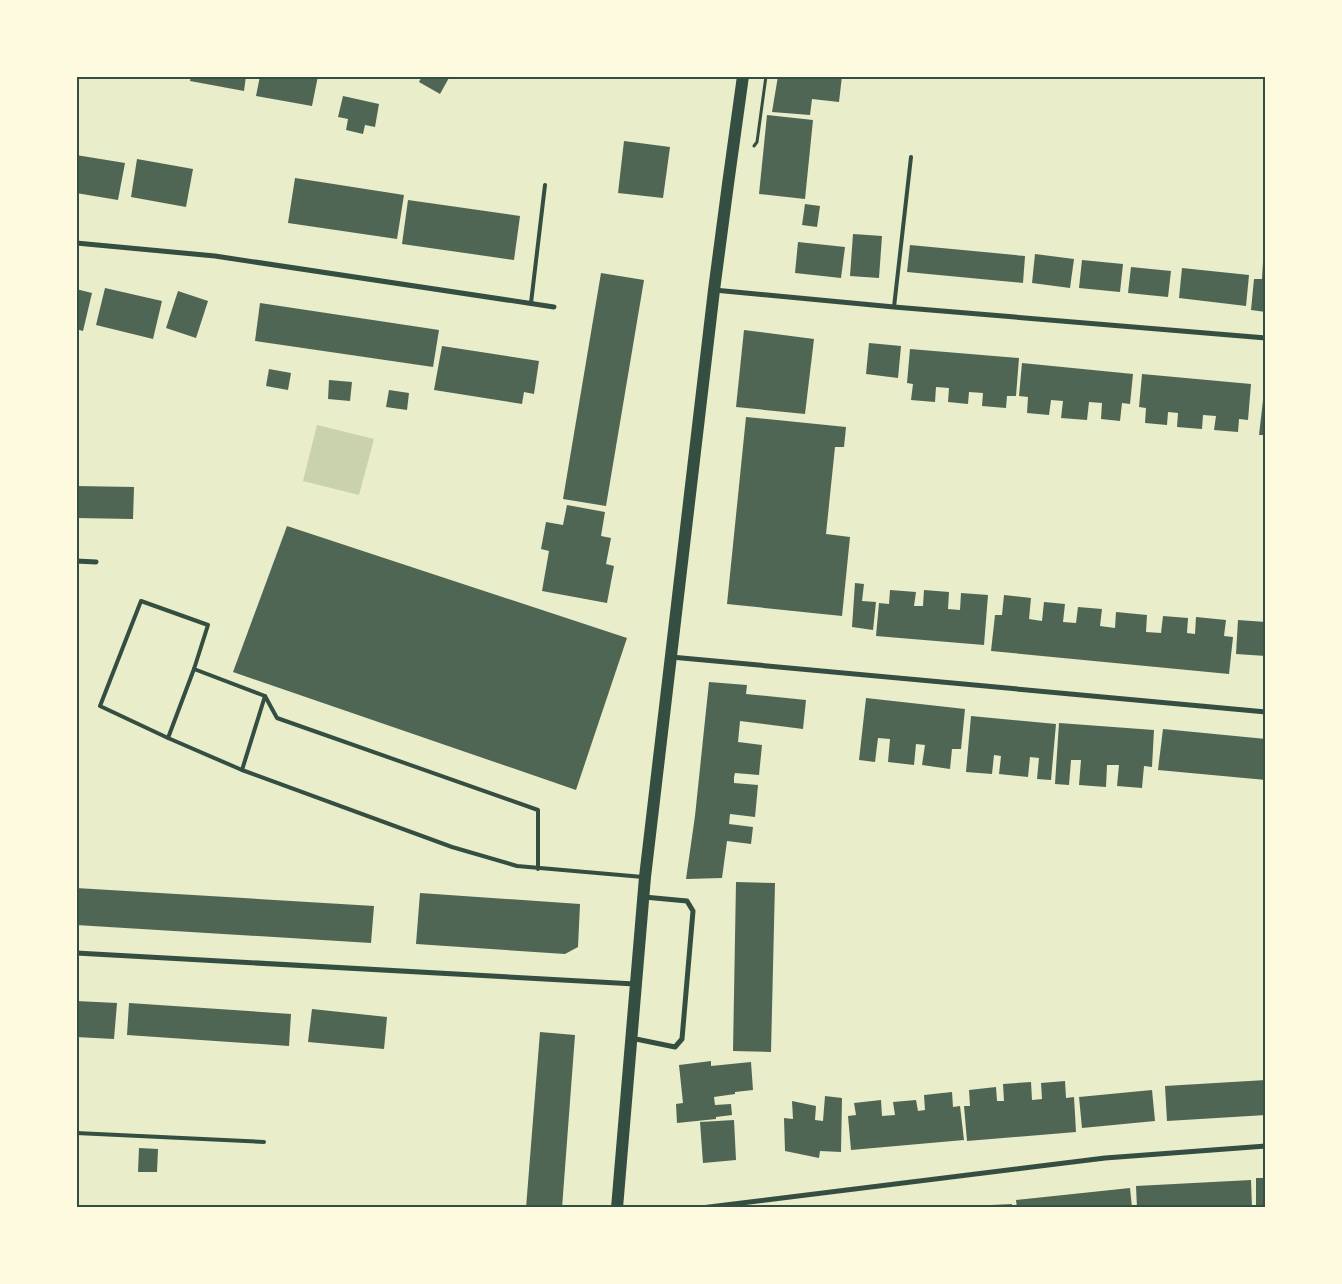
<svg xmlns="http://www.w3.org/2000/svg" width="1342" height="1284" viewBox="0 0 1342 1284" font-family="Figtree,sans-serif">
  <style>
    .green { fill: #cad2ad }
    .building { fill: #4f6655 }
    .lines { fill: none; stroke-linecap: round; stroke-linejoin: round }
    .path { stroke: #344e41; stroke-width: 3 }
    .service { stroke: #344e41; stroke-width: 4 }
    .minor { stroke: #344e41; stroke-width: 5 }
    .primary { stroke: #344e41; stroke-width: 12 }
    .neatline { fill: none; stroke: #344e41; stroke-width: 2 }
  </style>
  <rect width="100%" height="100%" fill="#e9edc9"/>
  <path class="green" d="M317,425L374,439L359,495L303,481Z"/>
  <g class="building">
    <path d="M191,76H246L244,91L190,81Z"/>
    <path d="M260,76H318L312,106L256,96Z"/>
    <path d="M422,76H450L440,94L419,82Z"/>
    <path d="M778,76H842L839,102L812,99L810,115L772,112Z"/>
    <path d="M343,96L379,104L375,127L365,125L363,134L346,130L348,119L338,117Z"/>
    <path d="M767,115L813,120L805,199L759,194Z"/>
    <path d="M624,141L670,147L663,198L618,193Z"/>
    <path d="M76,155L125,163L118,200L76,193Z"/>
    <path d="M137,159L193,169L186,207L131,197Z"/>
    <path d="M295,178L404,195L397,239L288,223Z"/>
    <path d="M408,200L520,216L514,260L402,244Z"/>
    <path d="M805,204L820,206L817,227L802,225Z"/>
    <path d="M853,234L882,236L879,278L850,276Z"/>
    <path d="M798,242L845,247L841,278L795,273Z"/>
    <path d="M910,245L1025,256L1023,283L907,272Z"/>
    <path d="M1035,254L1074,259L1070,288L1032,283Z"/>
    <path d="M1082,260L1123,264L1120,292L1079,288Z"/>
    <path d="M1263,262H1266V312L1251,310L1254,279H1262Z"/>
    <path d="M1131,267L1171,271L1168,297L1128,293Z"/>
    <path d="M1182,268L1249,275L1246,306L1179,298Z"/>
    <path d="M601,273L644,280L606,506L563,499Z"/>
    <path d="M105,288L162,301L153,339L96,325Z"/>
    <path d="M76,289L92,293L83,331L76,329Z"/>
    <path d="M178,291L208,301L196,338L166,328Z"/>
    <path d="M260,303L439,330L433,367L255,341Z"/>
    <path d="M744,330L814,339L805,414L736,407Z"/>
    <path d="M869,343L901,346L898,378L866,374Z"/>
    <path d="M442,346L539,361L534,394L524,392L522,404L434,390Z"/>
    <path d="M910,349L1019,358L1016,396H1007L1006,408L982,406L983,393L969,392L968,404L948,402L949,388L936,387L935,402L911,400L913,384L907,383Z"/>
    <path d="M1022,363L1133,374L1130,404L1122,403L1120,421L1101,419L1102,403L1089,402L1087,420L1061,418L1063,401L1051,400L1049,415L1027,413L1028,397L1019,396Z"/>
    <path d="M269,369L291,373L288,390L266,386Z"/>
    <path d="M1142,374L1251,384L1248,420L1239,419L1238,432L1214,430L1216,416L1203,415L1202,429L1177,427L1178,413L1168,412L1167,425L1145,423L1146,408L1139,407Z"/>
    <path d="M329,380L352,382L350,401L328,399Z"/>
    <path d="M389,390L409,393L407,410L386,407Z"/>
    <path d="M1263,400H1266V435H1259Z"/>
    <path d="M746,417L846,427L844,447H835L826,534L850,537L842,616L727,604Z"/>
    <path d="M76,486L134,487L133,519L76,518Z"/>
    <path d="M567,505L605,512L601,536L611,538L606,564L614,566L607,603L542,591L549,551L541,549L546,522L563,525Z"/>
    <path d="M287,526L627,638L576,790L233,672Z"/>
    <path d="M855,583L864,584L862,601L876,602L873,630L852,627Z"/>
    <path d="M890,590L916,592L914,606H923L924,590L949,592L948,609L960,610L961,593L988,595L984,645L876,636L879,603L889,604Z"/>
    <path d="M1004,595L1031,598L1029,619L1042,621L1044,602L1065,604L1063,622L1076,623L1078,607L1102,609L1100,626L1115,628L1116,612L1147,615L1146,632L1161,633L1163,616L1188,618L1187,633L1195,634L1196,617L1226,620L1224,636L1233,637L1229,674L991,651L995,615H1002Z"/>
    <path d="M1238,620L1266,622V656L1236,654Z"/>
    <path d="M709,682L747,685L746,694L806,700L803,729L740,721L738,742L762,745L759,775L735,773L734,777V783L758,785L755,817L730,814L729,824L753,827L751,844L727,841L722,878L686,879L695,816Z"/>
    <path d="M866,698L965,709L961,749H952L950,769L922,765L925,745L916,744L914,765L888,762L890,739L878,738L875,762L859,760Z"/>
    <path d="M971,716L1056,724L1051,780L1037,779L1039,758L1030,757L1028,777L999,774L1001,756L994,755L992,774L966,772Z"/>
    <path d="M1059,723L1154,730L1152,767L1144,766L1142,788L1117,786L1119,765H1107L1106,787L1079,785L1081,760H1071L1069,785L1055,784Z"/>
    <path d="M1163,729L1266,739V780L1158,770Z"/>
    <path d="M736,882L775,883L771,1052L733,1051Z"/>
    <path d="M76,888L374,906L371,943L76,925Z"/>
    <path d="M420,893L580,904L578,947L565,954L416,944Z"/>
    <path d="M76,1001L117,1003L114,1039L76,1037Z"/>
    <path d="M129,1003L291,1014L289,1046L127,1035Z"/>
    <path d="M312,1009L387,1017L384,1049L308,1042Z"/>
    <path d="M540,1032L575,1035L562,1208H526Z"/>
    <path d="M711,1061V1066L751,1062L753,1090L735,1092V1094L714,1097L715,1105L731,1104L732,1115L716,1117V1119L677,1123L676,1104L683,1103L679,1065Z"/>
    <path d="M1266,1080V1115L1167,1121L1165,1086Z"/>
    <path d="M1065,1081L1066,1098L1074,1097L1076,1132L967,1141L964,1106H970L969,1090L996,1087L997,1101H1004L1003,1084L1031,1082L1032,1100L1042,1099L1041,1083Z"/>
    <path d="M1152,1090L1155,1121L1082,1128L1079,1097Z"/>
    <path d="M952,1092L953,1107L960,1106L964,1140L851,1150L848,1116L856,1115L854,1103L881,1100L882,1116L895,1115L893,1102L916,1100L918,1111L925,1110L924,1095Z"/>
    <path d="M825,1096L842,1098L841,1152L820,1151L819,1158L785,1151L784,1118L793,1119L792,1101L816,1106L815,1120L823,1121Z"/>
    <path d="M734,1120L736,1160L703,1163L700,1122Z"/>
    <path d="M139,1148L158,1149L157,1172H138Z"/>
    <rect x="1256" y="1178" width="10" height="30"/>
    <path d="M1251,1180L1252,1208H1137L1136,1186Z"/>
    <path d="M1130,1188L1132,1208H1017L1016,1200Z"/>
    <path d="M1012,1204V1208H970V1206Z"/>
  </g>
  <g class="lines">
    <path class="path" d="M754,146L757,142L766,76"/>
    <g class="service">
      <path d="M531,303L545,185"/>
      <path d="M894,307L911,157"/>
      <path d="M168,738L194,669"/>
      <path d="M242,770L265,696"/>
      <path d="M538,869V810L277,718L265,696L194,669L208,625L141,601L100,706L168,738L242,770L452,847L517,866L643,877"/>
      <path d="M76,1133L264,1142"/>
    </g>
    <g class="minor">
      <path d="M76,243L215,256L554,307"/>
      <path d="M714,290L894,307L1266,338"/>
      <path d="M76,561L96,562"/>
      <path d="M671,657L1266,712"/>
      <path d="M76,953L635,984"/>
      <path d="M631,1038L675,1047L682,1039L693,911L687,901L644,897"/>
      <path d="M701,1208L1105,1158L1266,1146"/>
    </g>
    <path class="primary" d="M617,1208L645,877L714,290L728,184L743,76"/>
  </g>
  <rect width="1342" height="1284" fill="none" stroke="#fefae0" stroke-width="155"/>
  <rect x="78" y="78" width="1186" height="1128" class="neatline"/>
</svg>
